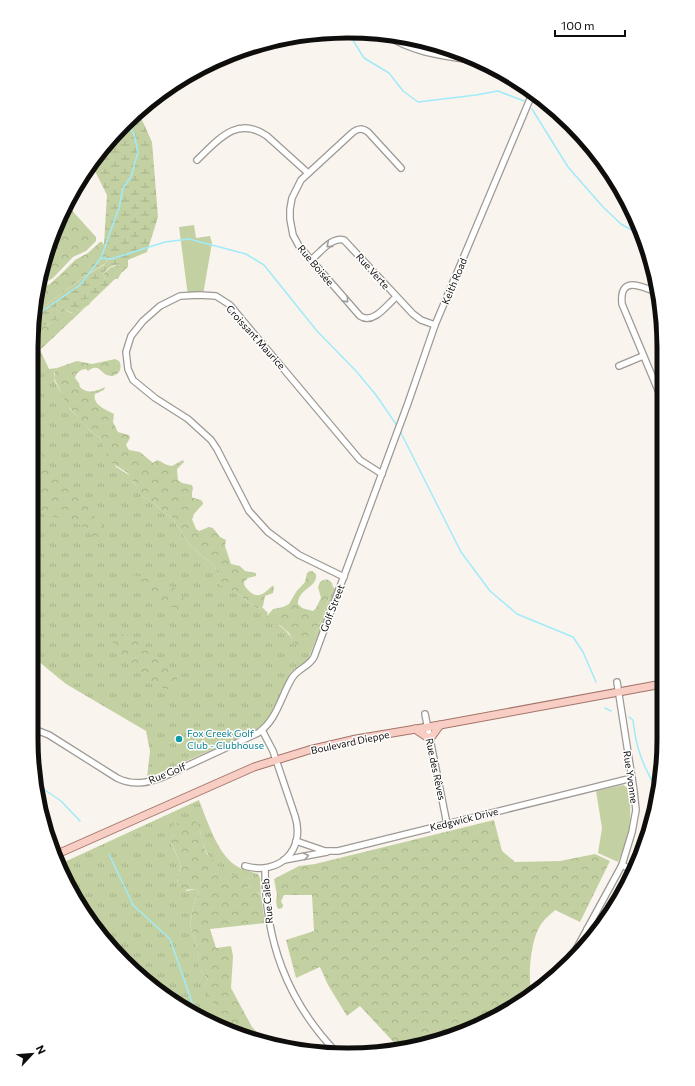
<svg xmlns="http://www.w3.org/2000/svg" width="695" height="1086" viewBox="0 0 695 1086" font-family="Commissioner,sans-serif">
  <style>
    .grass { fill: url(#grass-tufts) }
    .forest { fill: url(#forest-crowns) }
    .wetland { fill: url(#wetland-marsh) }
    .park { fill: #c3d1a2 }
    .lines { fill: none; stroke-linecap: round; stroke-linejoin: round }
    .stream { stroke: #a0ebfa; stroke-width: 1.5 }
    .minor-casing { stroke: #9e9994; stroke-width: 8 }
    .major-casing { stroke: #a3756a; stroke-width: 9 }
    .minor { stroke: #fff; stroke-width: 5.5 }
    .major { stroke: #f7cdc4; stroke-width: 7 }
    .oneway { stroke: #9f9f9e }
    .culture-dot { fill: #0f9aa8; stroke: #fff; stroke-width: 1.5 }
    .labels { text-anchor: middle; stroke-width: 3; stroke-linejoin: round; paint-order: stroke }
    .street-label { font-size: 10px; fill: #100e0c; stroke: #fff }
    .culture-label { font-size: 10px; fill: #0d838f; stroke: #fff; text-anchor: start }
    .rim { fill: none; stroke: #100e0c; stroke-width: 5 }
  </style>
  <defs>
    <pattern id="grass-tufts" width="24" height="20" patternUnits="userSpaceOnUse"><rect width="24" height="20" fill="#c3d1a2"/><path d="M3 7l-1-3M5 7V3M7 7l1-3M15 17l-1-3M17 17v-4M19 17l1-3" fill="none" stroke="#a6b28a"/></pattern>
    <pattern id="forest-crowns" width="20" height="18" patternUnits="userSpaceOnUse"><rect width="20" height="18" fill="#c3d1a2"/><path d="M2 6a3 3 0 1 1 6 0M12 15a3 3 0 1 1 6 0" fill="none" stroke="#a6b28a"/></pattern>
    <pattern id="wetland-marsh" width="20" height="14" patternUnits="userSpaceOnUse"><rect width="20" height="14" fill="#c3d1a2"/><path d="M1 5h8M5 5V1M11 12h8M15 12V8" fill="none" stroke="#a6b28a"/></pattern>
  </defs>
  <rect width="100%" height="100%" fill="#faf4ee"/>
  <g class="grass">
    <path d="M33,348L38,351L40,350L49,369L57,368L54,373V380L70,409L82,421L89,430L100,438L110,459L116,467L131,476L134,483L139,489L143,497L154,503L163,512L172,518L190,545L215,567L218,575V582L237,593L256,608L260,609L262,607L268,613L267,615L271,622C289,627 290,642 305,648L316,633L333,587L336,589L308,660L291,672L268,719L261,726L254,731L148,778H147L150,751L146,731L66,684L32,656Z"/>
    <path d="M199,800C207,820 217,853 235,865C242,870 250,871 258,874L260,878L261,896C257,889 252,892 245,891V888L250,886L253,881C247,877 239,878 232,875C213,868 202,849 200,830L171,843L181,865L177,880L179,885L187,891L196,889L199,892L193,907L190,926L196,942L199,960V969L208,979L204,988C206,993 209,994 212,998C216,1004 213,1014 213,1021L155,990L84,915L60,864Z"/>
  </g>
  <g class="forest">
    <path d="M67,205L96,237V241L86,251L73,257L53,278L39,286L55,226Z"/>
    <path d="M100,242H102C106,246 108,257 106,263L82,278L46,305L34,311L38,289L50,284L63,272L75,260L88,253Z"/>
    <path d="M117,265L120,266L122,271L118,279H107L105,278L103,274L110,268Z"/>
    <path d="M88,299L91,301L90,304L78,312L77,309L81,300Z"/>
    <path d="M56,305C64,306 64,312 73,313L75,317L40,350L38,351L33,348L34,330L47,325L54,320L59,319L60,313L56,309Z"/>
    <path d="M115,359L119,361C124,369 117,379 107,375C103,374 101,369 97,368C93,367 91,369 88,371L86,369C81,369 76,373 75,378L79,383L80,387C88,395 96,391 105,387L104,390L95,394C92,405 107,410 114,414L113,422L118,432L129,435L130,438L126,445L129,450L140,452L153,463C158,459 158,460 163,463C166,465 169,465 172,466L183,460L184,462L177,469L178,480L182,483L192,485L193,488L192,493V497C196,500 203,498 203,504L194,514L192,519L196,529L199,531L209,527L213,528L220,537L226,540L225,546L231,564L240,566L245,571L256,573V576L248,578L244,582C244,586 245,586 248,590C257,600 264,594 272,586H274L273,593L265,596L263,606L260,609L256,608L237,593L220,585L218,582V575L215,567L190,545L172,518L163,512L154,503L143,497L128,473L113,464L107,455L100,438L89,430L67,405L54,378L55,371L57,368L77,361L92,364Z"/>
    <path d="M33,443L56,475L81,499L108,533L104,538L98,540L93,537L85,528L69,519L54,517L47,513L34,514L32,518Z"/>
    <path d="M310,571H312L316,574C318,588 298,588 298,604L302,608L313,611L316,608L321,598L318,587L320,582C324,579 328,578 332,583L333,587L316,633L308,651L296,645L289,633L281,626L270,622L267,616L273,609L283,607L289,604L296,592L305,582L307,573Z"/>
    <path d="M133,575L161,581L176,589L190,605L188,613L184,614L164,602L150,600L145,596L141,589L130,578Z"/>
    <path d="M121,634L131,636L175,672L177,678L178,687C174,689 171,690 166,689C153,686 122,657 113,647L114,639Z"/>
    <path d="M188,819H193L198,824L204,847L207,854L217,865L230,874L253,880L255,884L245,888V891H256L261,896L265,923L210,929L216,948L231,946L233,956L231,988L252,1027L268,1043L246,1038L213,1021V1000L203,990L208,979L199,969V960L196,942L190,926L193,907L199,892L196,889L183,890C173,879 179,877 181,865L169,838L168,832L174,824Z"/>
    <path d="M494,820L502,851L515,862L560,861L595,854L610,861L580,922L555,910C550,915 543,920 540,926C531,940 527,977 532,993L523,1002L430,1044L398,1047L360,1006L347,1016L328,985L320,967L296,978L286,940L314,931L312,895H284L281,901L283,906L282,908L279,909L277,907L276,901L277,895L274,879L299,866L315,864Z"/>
  </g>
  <path class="wetland" d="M138,111L152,142L158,217L147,252L128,260V267L119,275L122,271L119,265C113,264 107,269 103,274L105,278L107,279H115L91,302L88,299L82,300L77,311H80L86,307L75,317L73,313C64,311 63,306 56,305V309L64,316L63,319L54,320L47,325L34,330V311L46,305L82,278L104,265L107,261L104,244L107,195L91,163L97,155Z"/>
  <g class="park">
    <path d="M194,225L196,238L210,236L212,243L203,295L188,296L179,227Z"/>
    <path d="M623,785L628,788C633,817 630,835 618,862L598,853L602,828L596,791Z"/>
  </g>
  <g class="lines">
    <g class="stream">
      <path d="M351,32L354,42L364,58L389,73L403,91L418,102L476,95L498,91L524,101"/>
      <path d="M532,109L568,167L603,207L621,224L642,236"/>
      <path d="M101,258L111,259L165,242L189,239L246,254L264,265L317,331L356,371L376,395L398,427"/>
      <path d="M34,317L80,285L101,258L119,208L123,188L131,177L138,152L134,134L127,122"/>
      <path d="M400,431L461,552L490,591L517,614L573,637L583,652L596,682"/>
      <path d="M605,708L611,711"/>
      <path d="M629,717L633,720C636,749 643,766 658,791"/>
      <path d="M39,786L61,801L80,821"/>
      <path d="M109,854L133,905L170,939L195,1011"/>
    </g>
    <g class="minor-casing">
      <g id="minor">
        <path d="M384,34C415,54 444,56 479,61"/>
        <path d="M197,160C218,140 237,115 267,136L308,173"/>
        <path d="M311,260C320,253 332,236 344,240L413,314L421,320L435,325"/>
        <path d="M658,293C642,286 619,275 622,304L663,402"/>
        <path d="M396,297C387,305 373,325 360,316L299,246L293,235L290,219V209L292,198L301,180L352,133C358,128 362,128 368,132L401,168"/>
        <path d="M619,366L643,356"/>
        <path d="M344,577L299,555L268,532L249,511L217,449L211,440L188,419L155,398L133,380L128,369L126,352L131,336L143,321L160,306L180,296L199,295L216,296L230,305L244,322L360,460L382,474"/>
        <path d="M425,714L447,824"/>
        <path d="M31,728L49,735L117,778C133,786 148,783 163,777L258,733C277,720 281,696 292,678C298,668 309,667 314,657L408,403L435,325L533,92"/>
        <path d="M296,841L325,851H338L632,778"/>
        <path d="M284,860L327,852"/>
        <path d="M622,865L634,871"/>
        <path d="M245,866C279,876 306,850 295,816L273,751L262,730"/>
        <path d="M265,869C265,941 287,1001 337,1053"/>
        <path d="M587,929L596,934"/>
        <path d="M573,955L622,865L632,832L636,810L634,791L617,682"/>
      </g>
    </g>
    <g class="major-casing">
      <g id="major">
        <path d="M415,729L430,739L440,725"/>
        <path d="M55,855L254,767L309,750L356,739L440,725L662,684"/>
      </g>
    </g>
    <use href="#minor" class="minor"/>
    <use href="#major" class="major"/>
  </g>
  <defs><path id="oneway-chevron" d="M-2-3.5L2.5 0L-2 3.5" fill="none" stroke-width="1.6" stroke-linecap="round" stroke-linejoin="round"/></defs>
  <g class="oneway">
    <use href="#oneway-chevron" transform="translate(329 245) rotate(140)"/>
    <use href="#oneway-chevron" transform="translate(346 300) rotate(48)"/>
    <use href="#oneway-chevron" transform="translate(306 856) rotate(-11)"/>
  </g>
  <circle class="culture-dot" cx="179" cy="739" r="4"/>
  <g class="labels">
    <g class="street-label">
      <text transform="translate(316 265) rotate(50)" y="4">Rue Boisée</text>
      <text transform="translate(373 271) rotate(48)" y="4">Rue Verte</text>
      <text transform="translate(454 281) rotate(-67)" y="4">Keith Road</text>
      <text transform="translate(256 337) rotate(48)" y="4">Croissant Maurice</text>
      <text transform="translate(332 608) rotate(-69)" y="4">Golf Street</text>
      <text transform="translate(350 742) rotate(-12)" y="4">Boulevard Dieppe</text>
      <text transform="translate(436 769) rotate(78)" y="4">Rue des Rêves</text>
      <text transform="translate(167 773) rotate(-22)" y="4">Rue Golf</text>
      <text transform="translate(631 777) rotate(82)" y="4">Rue Yvonne</text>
      <text transform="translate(464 819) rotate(-14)" y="4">Kedgwick Drive</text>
      <text transform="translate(267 901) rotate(-95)" y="4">Rue Caleb</text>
    </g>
    <g class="culture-label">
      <text x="187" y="737">Fox Creek Golf<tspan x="187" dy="12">Club - Clubhouse</tspan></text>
    </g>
  </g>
  <path d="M0 0H695V1086H0ZM347 38H348A309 309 0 0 1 657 347V739A309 309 0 0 1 348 1048H347A309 309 0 0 1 38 739V347A309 309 0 0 1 347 38Z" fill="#fff" fill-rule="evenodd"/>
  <path class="rim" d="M347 38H348A309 309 0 0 1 657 347V739A309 309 0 0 1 348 1048H347A309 309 0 0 1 38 739V347A309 309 0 0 1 347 38Z"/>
  <g transform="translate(32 1054) rotate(64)" stroke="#ffffff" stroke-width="3" paint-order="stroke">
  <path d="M0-3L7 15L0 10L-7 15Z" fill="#100e0c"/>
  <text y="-6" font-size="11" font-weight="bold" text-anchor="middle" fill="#100e0c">N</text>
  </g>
  <path d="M555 30v6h70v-6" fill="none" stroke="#100e0c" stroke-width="2"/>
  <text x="561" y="30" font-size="12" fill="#100e0c" stroke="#ffffff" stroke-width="3" paint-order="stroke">100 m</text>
</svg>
